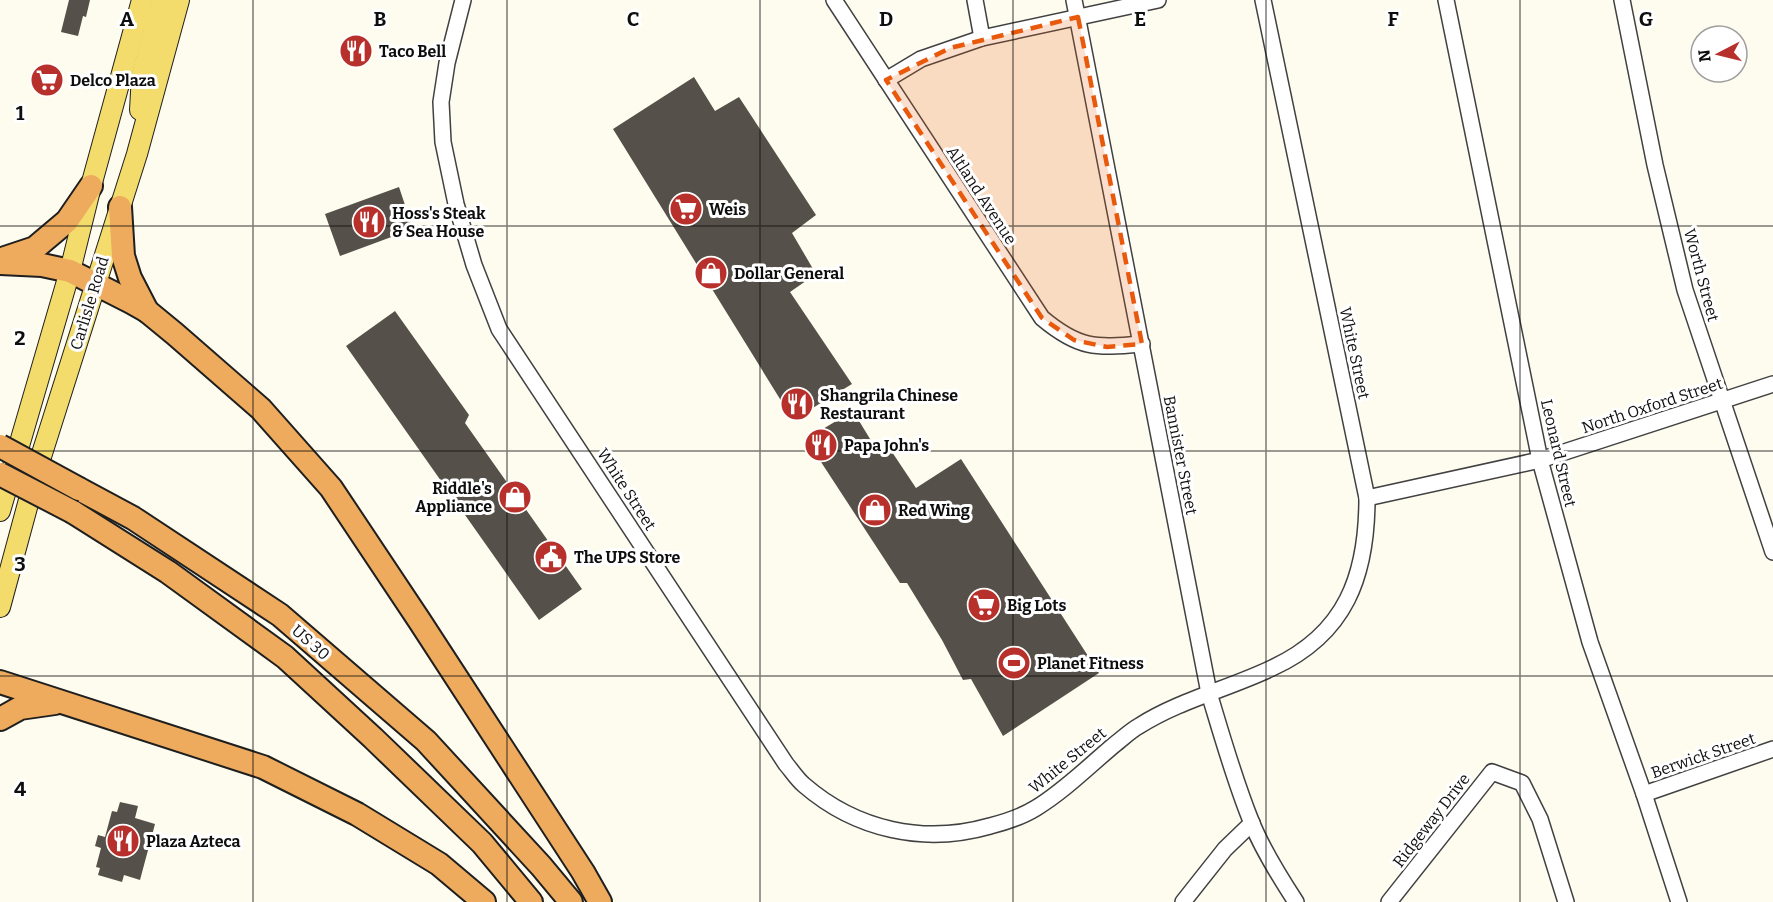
<svg xmlns="http://www.w3.org/2000/svg" width="1773" height="902" viewBox="0 0 1773 902" font-family="Bitter,serif">
  <style>
    .building { fill: #56504a }
    .lines { fill: none; stroke-linecap: round; stroke-linejoin: round }
    .minor-casing { stroke: #414141; stroke-width: 18 }
    .major-casing { stroke: #1f1f1f; stroke-width: 22 }
    .highway-casing { stroke: #1f1f1f; stroke-width: 26 }
    .minor { stroke: #fff; stroke-width: 15 }
    .major { stroke: #f3dc6b; stroke-width: 20 }
    .highway { stroke: #eeab5d; stroke-width: 22 }
    .highway-bridge-casing { stroke: #1f1f1f; stroke-width: 26; stroke-linecap: butt }
    .highway-bridge { stroke: #eeab5d; stroke-width: 22 }
    .marked { fill: #e8590c; fill-opacity: 0.2; stroke: #e8590c; stroke-width: 4.5; stroke-dasharray: 12 8; stroke-linejoin: round }
    .grid { fill: none; stroke: #0e0e0e; stroke-width: 1.5; stroke-opacity: 0.55 }
    .labels { text-anchor: middle; stroke-width: 6; stroke-linejoin: round; paint-order: stroke }
    .poi-label { font-size: 16px; font-weight: bold; fill: #0e0e0e; stroke: #fff; text-anchor: start }
    .street-label { font-size: 16px; fill: #0e0e0e; stroke: #fff }
    .grid-label { font-size: 20px; text-anchor: middle; font-weight: bold; fill: #0e0e0e; stroke: #fff; stroke-width: 6; stroke-linejoin: round; paint-order: stroke }
  </style>
  <rect width="100%" height="100%" fill="#fefcef"/>
  <g class="building">
    <path d="M69,0H90L86,17L83,16L78,36L61,32Z"/>
    <path d="M694,77L715,111L739,97L816,215L792,233L816,274L790,292L852,384L793,420L613,129Z"/>
    <path d="M399,187L413,229L340,256L325,214Z"/>
    <path d="M395,311L469,415L465,423L582,589L539,620L346,346Z"/>
    <path d="M853,411L878,452L888,446L916,488L961,459L1099,673L1003,736L971,679L963,680L942,640L907,583H900L806,439Z"/>
    <path d="M120,802L138,806L135,818L155,824L140,880L124,875L122,882L98,875L100,868L96,867L101,848L95,846L98,835L105,837L112,811L117,812Z"/>
  </g>
  <g class="lines">
    <g class="minor-casing">
      <g id="minor">
        <path d="M463,0L447,63L441,102L443,142L456,204L474,265L499,329L786,764C792,771 797,779 804,785C856,830 924,845 990,826C1006,822 1023,816 1036,808C1064,791 1089,766 1114,745C1122,739 1130,731 1139,726C1180,700 1228,689 1272,668C1346,634 1367,576 1367,498L1263,0"/>
        <path d="M834,0L1042,318C1079,349 1095,348 1142,344"/>
        <path d="M975,0L982,38"/>
        <path d="M1074,0L1209,693C1222,736 1234,779 1251,821C1262,849 1279,876 1296,902"/>
        <path d="M1446,0L1540,460L1590,642L1644,794L1679,902"/>
        <path d="M1622,0L1655,165L1685,290L1773,552"/>
        <path d="M886,80L921,59L982,38L1158,0"/>
        <path d="M1367,498L1540,460L1773,384"/>
        <path d="M1644,794L1773,749"/>
        <path d="M1183,902L1225,849L1252,823"/>
        <path d="M1389,902L1492,772L1522,783L1540,819L1566,902"/>
      </g>
    </g>
    <g class="major-casing">
      <g id="major">
        <path d="M140,110L142,74L162,0"/>
        <path d="M0,511L70,271L91,186L142,0"/>
        <path d="M0,607L39,463L137,154L179,0"/>
      </g>
    </g>
    <g class="highway-casing">
      <g id="highway">
        <path d="M120,207L123,256L130,278L147,311"/>
        <path d="M5,258L35,248L67,221L91,186"/>
        <path d="M0,263L42,265L70,271L131,302L147,311L175,334L261,409L331,488L419,620L583,872L600,902"/>
        <path d="M79,489L133,518L280,615L426,741L541,866L571,902"/>
        <path d="M73,512L168,572L285,657L373,738L482,843L531,902"/>
        <path d="M0,682L263,767L357,814L439,864L484,902"/>
        <path d="M0,719L20,708L55,703"/>
      </g>
    </g>
    <use href="#minor" class="minor"/>
    <use href="#major" class="major"/>
    <use href="#highway" class="highway"/>
    <g class="highway-bridge-casing">
      <g id="highway-bridge">
        <path d="M0,446L79,489"/>
        <path d="M0,474L73,512"/>
      </g>
    </g>
    <use href="#highway-bridge" class="highway-bridge"/>
  </g>
  <path class="marked" d="M1078,17L1142,344L1107,347L1074,340L1042,318L886,80L950,48Z"/>
  <path class="grid" d="M253,0V902M507,0V902M760,0V902M1013,0V902M1266,0V902M1520,0V902M0,226H1773M0,451H1773M0,676H1773"/>
  <defs>
    <g id="restaurant-disc" transform="scale(1.725)"><circle r="9.5" fill="#b8302b" stroke="#fff"/><path d="M-5-6h1v4h1v-4h1v4h1v-4h1v5L-1.5 .5V6h-2V.5L-5-1ZM5-6V6H3V1.5H1.5Q1.5-4 5-6Z" fill="#fff"/></g>
    <g id="supermarket-disc" transform="scale(1.725)"><circle r="9.5" fill="#b8302b" stroke="#fff"/><path d="M-6-5.5h2.5l.6 2H6L4.5 2H-2.5L-4.4-4H-6ZM-1.5 3.2a1.3 1.3 0 1 0 .1 0ZM3 3.2a1.3 1.3 0 1 0 .1 0Z" fill="#fff"/></g>
    <g id="shop-disc" transform="scale(1.725)"><circle r="9.5" fill="#b8302b" stroke="#fff"/><path d="M-5-2.5h2.3a2.7 3.5 0 0 1 5.4 0H5L5.5 6h-11ZM-1.5-2.5h3a1.5 2.3 0 0 0-3 0Z" fill="#fff"/></g>
    <g id="civic-disc" transform="scale(1.725)"><circle r="9.5" fill="#b8302b" stroke="#fff"/><path d="M-.6-6.5H3V-4.5H.6V-3L4-1V1h2V6H-6V1h2V-1L-.6-3ZM-1.2 2.5V6h2.4V2.5Z" fill="#fff"/></g>
    <g id="stadium-disc" transform="scale(1.725)"><circle r="9.5" fill="#b8302b" stroke="#fff"/><path d="M0-5a6.5 5 0 1 0 0 10a6.5 5 0 1 0 0-10ZM-3.5-1.8h7v3.6h-7Z" fill="#fff"/></g>
  </defs>
  <g fill-rule="evenodd">
    <use href="#restaurant-disc" x="356" y="51"/>
    <use href="#supermarket-disc" x="47" y="80"/>
    <use href="#supermarket-disc" x="686" y="209"/>
    <use href="#restaurant-disc" x="369" y="222"/>
    <use href="#shop-disc" x="711" y="273"/>
    <use href="#restaurant-disc" x="797" y="404"/>
    <use href="#restaurant-disc" x="821" y="445"/>
    <use href="#shop-disc" x="515" y="497"/>
    <use href="#shop-disc" x="875" y="510"/>
    <use href="#civic-disc" x="551" y="557"/>
    <use href="#supermarket-disc" x="984" y="605"/>
    <use href="#stadium-disc" x="1014" y="663"/>
    <use href="#restaurant-disc" x="123" y="841"/>
  </g>
  <g class="labels">
    <g class="poi-label">
      <text x="379" y="57">Taco Bell</text>
      <text x="70" y="86">Delco Plaza</text>
      <text x="709" y="215">Weis</text>
      <text x="392" y="219">Hoss's Steak<tspan x="392" dy="18">&amp; Sea House</tspan></text>
      <text x="734" y="279">Dollar General</text>
      <text x="820" y="401">Shangrila Chinese<tspan x="820" dy="18">Restaurant</tspan></text>
      <text x="844" y="451">Papa John's</text>
      <text x="492" y="494" text-anchor="end">Riddle's<tspan x="492" dy="18">Appliance</tspan></text>
      <text x="898" y="516">Red Wing</text>
      <text x="574" y="563">The UPS Store</text>
      <text x="1007" y="611">Big Lots</text>
      <text x="1037" y="669">Planet Fitness</text>
      <text x="146" y="847">Plaza Azteca</text>
    </g>
    <g class="street-label">
      <text transform="translate(982 195) rotate(57)" y="6">Altland Avenue</text>
      <text transform="translate(1702 275) rotate(75)" y="6">Worth Street</text>
      <text transform="translate(89 303) rotate(-73)" y="6">Carlisle Road</text>
      <text transform="translate(1355 353) rotate(78)" y="6">White Street</text>
      <text transform="translate(1652 405) rotate(-18)" y="6">North Oxford Street</text>
      <text transform="translate(1559 453) rotate(77)" y="6">Leonard Street</text>
      <text transform="translate(1181 455) rotate(79)" y="6">Bannister Street</text>
      <text transform="translate(627 489) rotate(57)" y="6">White Street</text>
      <text transform="translate(311 642) rotate(41)" y="6">US 30</text>
      <text transform="translate(1703 755) rotate(-19)" y="6">Berwick Street</text>
      <text transform="translate(1067 760) rotate(-39)" y="6">White Street</text>
      <text transform="translate(1431 820) rotate(-52)" y="6">Ridgeway Drive</text>
    </g>
  </g>
  <g class="grid-label">
    <text x="127" y="26">A</text>
    <text x="380" y="26">B</text>
    <text x="633" y="26">C</text>
    <text x="886" y="26">D</text>
    <text x="1140" y="26">E</text>
    <text x="1393" y="26">F</text>
    <text x="1646" y="26">G</text>
    <text x="20" y="120">1</text>
    <text x="20" y="345">2</text>
    <text x="20" y="571">3</text>
    <text x="20" y="796">4</text>
  </g>
  <g transform="translate(1719 54) rotate(263)"><circle r="28" fill="#ffffff" stroke="#9f9f9f" stroke-width="1.5"/>
  <path d="M0-4.5L10 22L0 15L-10 22Z" fill="#b8302b"/>
  <text y="-9" font-size="16" font-weight="bold" text-anchor="middle" fill="#0e0e0e">N</text>
  </g>
</svg>
